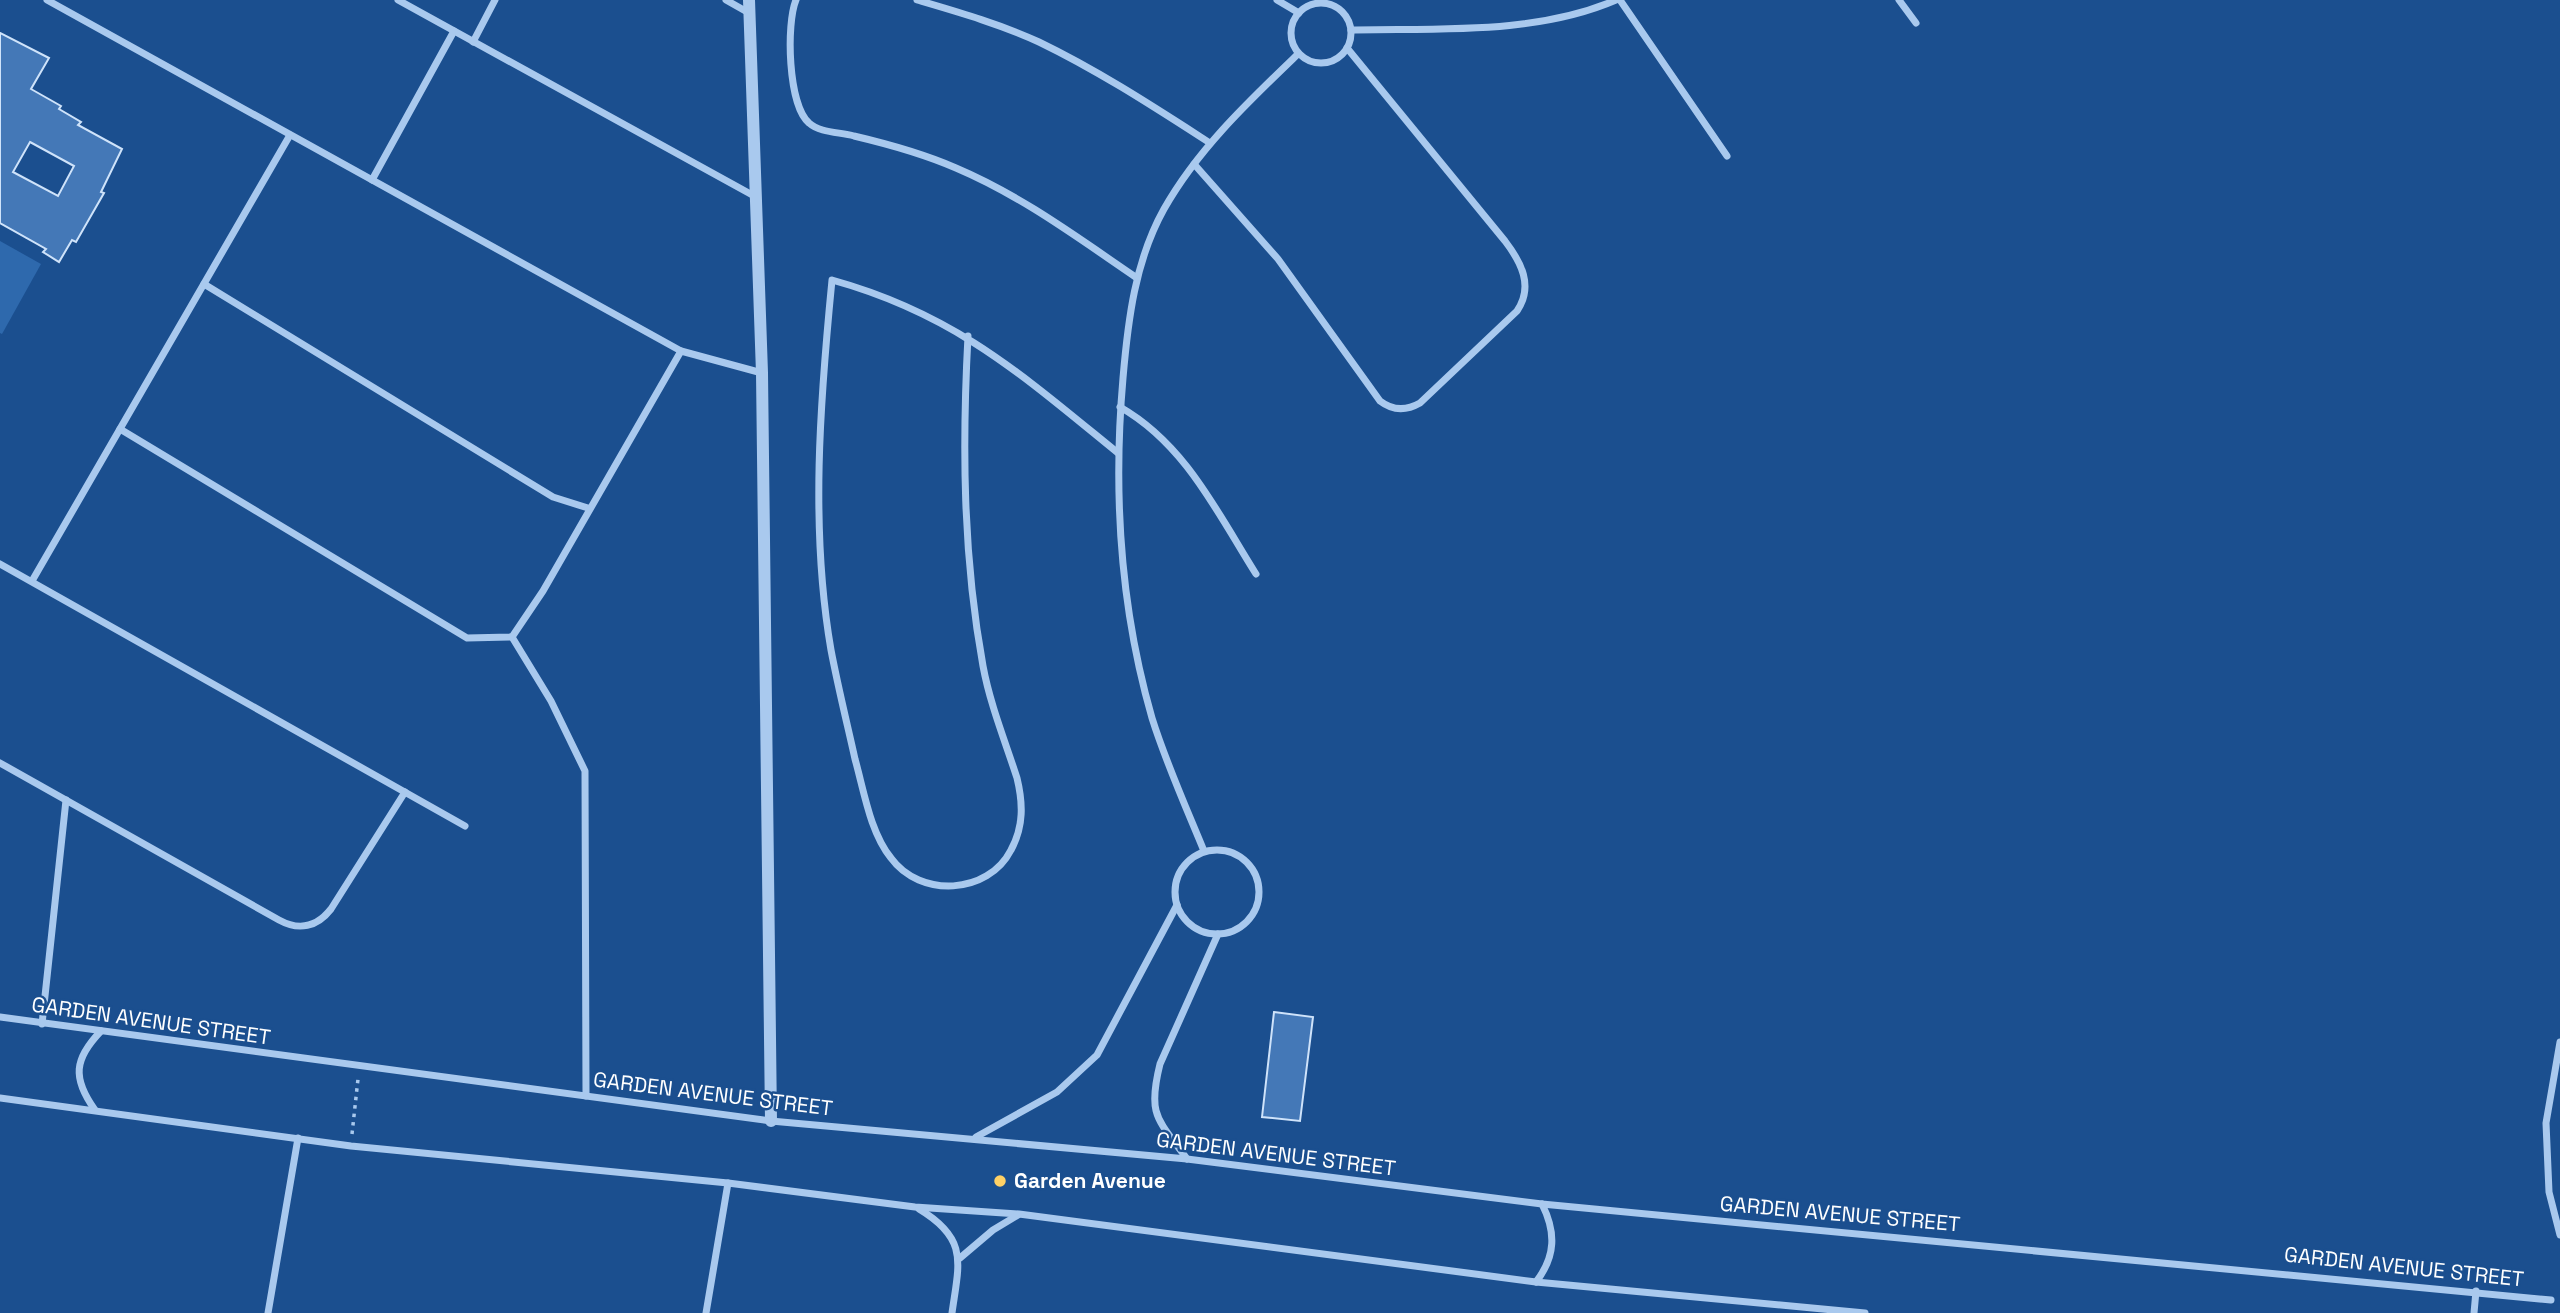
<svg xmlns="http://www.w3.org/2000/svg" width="2560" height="1313" viewBox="0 0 2560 1313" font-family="'Space Grotesk',sans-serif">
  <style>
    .green { fill: #2e69ad }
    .building { fill: #4478b7; stroke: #cfe3fa; stroke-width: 2; fill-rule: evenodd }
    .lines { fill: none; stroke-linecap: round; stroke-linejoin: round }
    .path { stroke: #a9c9ee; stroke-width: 3.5; stroke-dasharray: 3.5 5; stroke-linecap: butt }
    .minor { stroke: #a9c9ee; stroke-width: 7 }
    .tertiary { stroke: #a9c9ee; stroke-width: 12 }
    .poi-dot { fill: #ffd166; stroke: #1b4f8f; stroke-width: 2.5 }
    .labels { text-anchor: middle; stroke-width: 5; stroke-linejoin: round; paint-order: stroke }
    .street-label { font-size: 21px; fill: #fff; stroke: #1b4f8f }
    .poi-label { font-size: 21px; font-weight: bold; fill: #fff; stroke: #1b4f8f; text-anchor: start }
  </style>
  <rect width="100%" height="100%" fill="#1b4f8f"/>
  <path class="green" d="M0,241L41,264L2,334L0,333Z"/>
  <g class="building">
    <path d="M0,33L49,58L31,89L61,106L59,109L81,122L78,125L122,149L101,192L104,193L76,242L72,240L59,262L43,252L46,249L0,223ZM30,142L74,166L58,196L13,172Z"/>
    <path d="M1274,1012L1313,1017L1300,1121L1262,1117Z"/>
  </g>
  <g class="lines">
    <path class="path" d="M352,1134L358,1079"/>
    <g class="minor">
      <path d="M47,0L681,351L762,373"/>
      <path d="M398,0L756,197"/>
      <path d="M726,0L749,13"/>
      <path d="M796,0C786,24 788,105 809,123C820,133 840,132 854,136C888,144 924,154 956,168C1022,196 1078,238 1137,278"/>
      <path d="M917,0C958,12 1000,24 1039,42C1099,71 1154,107 1210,143"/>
      <path d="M1277,0L1299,13"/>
      <path d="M1620,0L1727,156"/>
      <path d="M1899,0L1916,23"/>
      <circle cx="1321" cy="33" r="30"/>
      <path d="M1351,30C1437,28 1535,35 1616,0"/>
      <path d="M473,42L495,0"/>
      <path d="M1194,164L1278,259L1380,401C1393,411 1406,411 1420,403L1517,311C1534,286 1521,262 1505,241L1347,48"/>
      <path d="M372,180L454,31"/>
      <path d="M204,284L553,497L588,508"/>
      <path d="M968,336C962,447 963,556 983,666C990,704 1005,741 1017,778C1023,803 1024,826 1011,850C988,895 920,898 891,858C870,832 864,791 855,759C847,723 838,687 831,650C810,529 820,402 832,280C955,314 1022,375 1118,453"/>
      <path d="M1120,407C1185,444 1217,512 1256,574"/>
      <path d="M120,429L467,638L512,637L543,591L681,351"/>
      <path d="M0,564L465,826"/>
      <path d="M32,581L290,135"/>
      <path d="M512,637L551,701L585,771L586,1096"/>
      <path d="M0,763L279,920C299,931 317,927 331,909L405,792"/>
      <circle cx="1217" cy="892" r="42"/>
      <path d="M1204,851C1186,807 1166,763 1152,718C1120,607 1113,492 1123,378C1128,320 1135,261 1164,209C1198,149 1248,102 1298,54"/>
      <path d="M0,1017L771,1121L1187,1159L1542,1204L2551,1300"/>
      <path d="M42,1024L66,800"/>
      <path d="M2560,1042L2546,1123L2549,1192L2560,1235"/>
      <path d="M0,1098L351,1146L728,1183L915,1207L1019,1214L1536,1282L1865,1313"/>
      <path d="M95,1110C72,1078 74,1059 101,1031"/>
      <path d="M976,1137L1057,1092L1097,1055L1177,905"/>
      <path d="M1187,1159C1158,1119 1147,1116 1160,1064L1218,934"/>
      <path d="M919,1209C969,1239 959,1263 952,1313"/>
      <path d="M960,1258L993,1230L1018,1215"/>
      <path d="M1536,1282C1556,1256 1556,1232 1542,1204"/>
      <path d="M268,1313L298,1138"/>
      <path d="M706,1313L728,1183"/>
      <path d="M2474,1313L2476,1291"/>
    </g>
    <path class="tertiary" d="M749,0L762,373L771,1121"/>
  </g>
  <circle class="poi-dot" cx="1000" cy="1181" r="7"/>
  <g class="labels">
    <g class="street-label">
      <text transform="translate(151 1021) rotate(8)" y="7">GARDEN AVENUE STREET</text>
      <text transform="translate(713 1094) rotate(7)" y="7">GARDEN AVENUE STREET</text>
      <text transform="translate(1276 1154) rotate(7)" y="7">GARDEN AVENUE STREET</text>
      <text transform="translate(1840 1214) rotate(5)" y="7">GARDEN AVENUE STREET</text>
      <text transform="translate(2404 1267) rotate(6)" y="7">GARDEN AVENUE STREET</text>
    </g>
    <g class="poi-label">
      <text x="1014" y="1188">Garden Avenue</text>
    </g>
  </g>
</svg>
